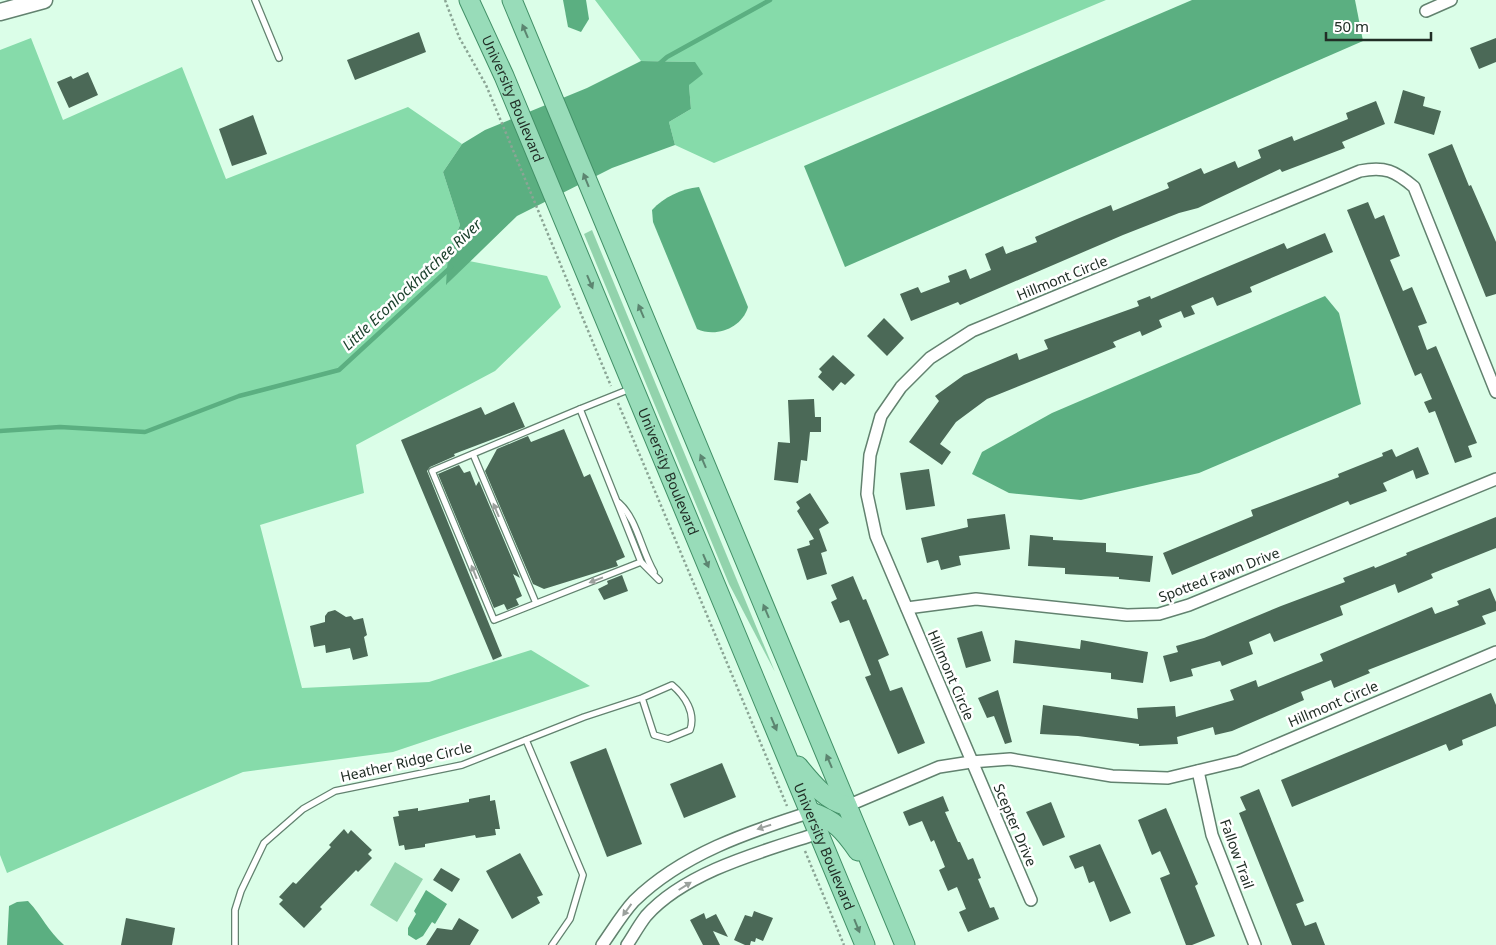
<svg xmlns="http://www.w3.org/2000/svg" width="1496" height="945" viewBox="0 0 1496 945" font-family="'Noto Sans',sans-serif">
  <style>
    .green { fill: #92d3ac }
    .forest { fill: #86dbaa }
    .water { fill: #5baf81 }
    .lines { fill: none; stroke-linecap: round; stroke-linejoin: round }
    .stream { stroke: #5baf81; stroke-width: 4.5 }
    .building { fill: #4b6957 }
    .lane-casing { stroke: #62826f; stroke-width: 8 }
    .street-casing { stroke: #62826f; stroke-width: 14 }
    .secondary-casing { stroke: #62826f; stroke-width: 19 }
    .primary-casing { stroke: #429067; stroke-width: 21 }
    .path { stroke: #8ba595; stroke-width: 2.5; stroke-dasharray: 2.5 2.5; stroke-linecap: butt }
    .lane { stroke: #fff; stroke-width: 5.5 }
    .street { stroke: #fff; stroke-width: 11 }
    .secondary { stroke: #fff; stroke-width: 16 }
    .primary { stroke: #98dcb9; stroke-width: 19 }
    .oneway { fill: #5c8570 }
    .oneway2 { fill: #9ba19d }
    .labels { text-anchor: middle; stroke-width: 5; stroke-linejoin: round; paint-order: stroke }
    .street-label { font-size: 14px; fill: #212e26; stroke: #fff }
    .water-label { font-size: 15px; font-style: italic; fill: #1c412d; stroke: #fff }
  </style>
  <rect width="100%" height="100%" fill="#dbfee8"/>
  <g class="green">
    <path d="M592,230L775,672L729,584L584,234Z"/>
    <path d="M395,862L423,879L397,922L370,905Z"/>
  </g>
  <g class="forest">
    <path d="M595,0H1106L714,163L675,145L669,122L691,109L689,85L695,62L641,61Z"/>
    <path d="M31,38L63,120L182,67L226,179L408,107L462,144L443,172L460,225L448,253L447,284L469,261L547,276L561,307L495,371L356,445L364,493L260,525L302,688L429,682L531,650L590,686L393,752L243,772L7,873L0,855V50Z"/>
  </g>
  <g class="water">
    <path d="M563,0H586L589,19L581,32L568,27Z"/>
    <path d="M1192,0H1355L1363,41L845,267L804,166Z"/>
    <path d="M641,61L695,62L703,74L689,85L691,109L669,122L675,145L612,168L517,216L446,285L448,253L460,225L443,172L462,144L485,130L587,88Z"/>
    <path d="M699,187L748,307C742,328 716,338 697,329L653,222L652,210C664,197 681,189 699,187Z"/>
    <path d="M1325,296L1339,313L1361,404L1199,473L1081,500L1009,493L972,474L982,452L1052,413Z"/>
    <path d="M426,890L447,904L435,924L432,922L423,936L416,940L408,935V928L416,914L414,911Z"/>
    <path d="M28,901C43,917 47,930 64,945H7L9,906L17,902Z"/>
  </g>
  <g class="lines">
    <g class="stream">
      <path d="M659,64L667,57L770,0"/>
      <path d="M0,431L60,427L145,432L239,396L339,370L451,267"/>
    </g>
  </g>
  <g class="building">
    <path d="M419,32L426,52L355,80L347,60Z"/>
    <path d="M1496,38V62L1479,69L1470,48Z"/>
    <path d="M88,72L98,95L69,108L57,82L71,76L73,79Z"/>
    <path d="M1403,90L1425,97L1423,106L1441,111L1434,135L1394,123Z"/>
    <path d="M1376,101L1385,124L1342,142L1345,148L1282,172L1280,169L1198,208L1179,213L1123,235L960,305L958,302L911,321L900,294L918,287L921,293L950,282L948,276L966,269L970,279L991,270L985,254L1003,246L1006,254L1037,242L1035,237L1077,219L1111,205L1113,211L1169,188L1167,183L1201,168L1204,174L1235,161L1238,168L1261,158L1258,150L1292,136L1294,141L1348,119L1346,113Z"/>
    <path d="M253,115L267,154L232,166L219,129Z"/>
    <path d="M1452,144L1469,186L1471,185L1496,242V294L1486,297L1428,154Z"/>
    <path d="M1368,202L1375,219L1384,215L1400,256L1390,260L1403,291L1412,287L1427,323L1418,326L1427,350L1436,346L1477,443L1468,446L1472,457L1455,463L1435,411L1429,413L1424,402L1432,399L1421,373L1415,376L1347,210Z"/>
    <path d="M1325,233L1333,252L1250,287L1252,292L1217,306L1213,297L1191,306L1195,314L1184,318L1181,311L1159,320L1162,327L1142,336L1140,331L1113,342L1116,347L987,399L956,422L940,444L951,452L942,465L909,442L939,401L935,396L964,375L1017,353L1019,360L1048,349L1044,340L1139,306L1137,301L1150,296L1151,299L1284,243L1287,249Z"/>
    <path d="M884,318L904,338L887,356L867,336Z"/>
    <path d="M833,355L855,375L845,385L841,382L833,391L818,377L822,372L819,369Z"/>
    <path d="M814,399L815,417H821V432H810L807,461L801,460L798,483L774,480L778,442L790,443L788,400Z"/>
    <path d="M514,402L525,427L454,454L455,456L430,467L427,471L502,656L493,660L401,440L481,407L485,415Z"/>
    <path d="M564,429L584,477L590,474L625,557L616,561L618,566L544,589L533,584L485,471L497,449L528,436L531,442Z"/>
    <path d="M1418,447L1429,474L1416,479L1413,470L1383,483L1387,491L1350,505L1348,501L1172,575L1163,553L1253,516L1251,510L1339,477L1338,474L1383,456L1382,453L1392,449L1396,457Z"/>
    <path d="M459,465L464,473L470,471L476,486L479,481L520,578L513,574L522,596L516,599L519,605L507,610L504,604L494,608L438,474Z"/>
    <path d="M929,469L935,506L906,510L900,473Z"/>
    <path d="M810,493L829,523L819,529L827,551L821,553L827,574L807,580L797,549L810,545L809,541L814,539L797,511L800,508L796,502Z"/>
    <path d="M1005,514L1010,549L959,556L961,565L941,570L938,560L927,563L921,538L968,527L967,519Z"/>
    <path d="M1496,517V548L1431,574L1433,578L1398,593L1395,584L1340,606L1343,615L1274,642L1270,633L1249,642L1253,654L1222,666L1220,661L1191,669L1193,676L1170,682L1163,656L1178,652L1176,646L1204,638L1281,606L1345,582L1343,578L1374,566L1375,568L1407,555L1406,553Z"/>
    <path d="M1030,535L1053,537V540L1106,543V552L1153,556L1150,582L1119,579V577L1065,574V568L1028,566Z"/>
    <path d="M622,575L628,591L604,600L598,589L608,584L607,581Z"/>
    <path d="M853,576L863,600L866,599L889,655L878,660L890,691L902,687L925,743L898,754L865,677L871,675L849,620L840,623L831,602L837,599L831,585Z"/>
    <path d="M1490,588L1496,602V611L1482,616L1486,624L1368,670L1370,673L1334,688L1331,680L1301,692L1304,700L1232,731L1215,735L1213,727L1177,737L1178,744L1139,746V744L1078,736L1040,734L1043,705L1138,719L1137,708L1175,706L1176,717L1234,700L1230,690L1256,680L1258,687L1323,661L1320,654L1432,607L1435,614L1459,605L1457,601Z"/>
    <path d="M335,610L346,617L351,616L354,620L363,618L367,635L364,637L368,656L353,660L350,648L326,653L325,645L314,647L310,626L325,622V616L328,612Z"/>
    <path d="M982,631L991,661L966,668L957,638Z"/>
    <path d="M1015,640L1080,649L1081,640L1148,652L1143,683L1111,679V673L1013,663Z"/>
    <path d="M998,690L1012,742L1005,744L994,716L987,718L978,698Z"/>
    <path d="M1491,693L1496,705V726L1462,740L1463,745L1449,751L1446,744L1292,807L1281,780Z"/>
    <path d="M606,748L642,844L607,857L570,762Z"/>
    <path d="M722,763L736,797L684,818L670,784Z"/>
    <path d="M1259,789L1304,901L1296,904L1305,926L1316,922L1325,945H1292L1239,813L1246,810L1240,797Z"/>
    <path d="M490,795V801L495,800L500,829H495L496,835L476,838L475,835L425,844V847L405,850L404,845L399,846L393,817L399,816L398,811L418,808V811L469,802V799Z"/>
    <path d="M943,796L949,811L945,812L958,842H960L968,860L973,858L981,878L978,879L990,908L994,907L999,919L968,932L959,912L966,909L957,887L948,891L939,870L945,867L934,840L931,842L922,821L909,826L903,812Z"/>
    <path d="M1051,802L1065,837L1043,846L1026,812Z"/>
    <path d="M1166,808L1198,884L1195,886L1215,936L1192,945H1186L1160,878L1170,874L1160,851L1152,855L1138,820Z"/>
    <path d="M344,829L348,834L351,830L372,850L368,854L372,858L358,872L356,870L320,907L322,909L304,928L279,904L283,900L279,897L293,882L296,884L331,847L329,845Z"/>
    <path d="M1100,844L1131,913L1110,922L1094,881L1089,883L1083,866L1075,869L1069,856Z"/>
    <path d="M520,853L543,895L537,897L540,903L512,919L486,871Z"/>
    <path d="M441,868L460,879L452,892L433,880Z"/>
    <path d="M754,911L773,918L763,941L756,938L755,942L751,941L750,945H745L734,940L745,915L752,917Z"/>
    <path d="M704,913L706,919L716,914L728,937L713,931L720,945H703L690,920Z"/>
    <path d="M126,918L175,928L172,945H121Z"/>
    <path d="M459,918L479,930L470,945H426L437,928L452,930Z"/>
  </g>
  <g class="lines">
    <g class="lane-casing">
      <g id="lane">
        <path d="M255,0L279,58"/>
        <path d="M630,389L580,409L641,562L659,580"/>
        <path d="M580,409L432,471L494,620L641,562"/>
        <path d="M473,454L536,603"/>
        <path d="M619,503C637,519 641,550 654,572"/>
        <path d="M526,740L583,875L570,919L552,945"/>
        <path d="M235,945V910L241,891L264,843L303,809L335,791L462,765L584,717L642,698L672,685C685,696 696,713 690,730L668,739L654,735L642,698"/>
      </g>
    </g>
    <g class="street-casing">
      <g id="street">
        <path d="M1426,11L1451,0"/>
        <path d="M907,608L976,599L1127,615L1159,614L1189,605L1496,479"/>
        <path d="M1198,771L1212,835L1255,945"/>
        <path d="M847,806L939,767L971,762L1010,759L1112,776L1168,778L1239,761L1496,652"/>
        <path d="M1031,900L876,536L867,494L870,455L881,416L901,387L930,358L972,331L1360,171C1385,166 1395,171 1414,187L1496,392"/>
        <path d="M602,945C612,931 622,914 634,901C682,854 748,832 811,812"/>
        <path d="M627,945C633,936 639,925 646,916C686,871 764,851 819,833"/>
      </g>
    </g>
    <g class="secondary-casing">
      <path id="secondary" d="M0,12L44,0"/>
    </g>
    <g class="primary-casing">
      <g id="primary">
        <path id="s1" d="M469,0L504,76L865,945"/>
        <path d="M512,0L905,945"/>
        <path d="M798,766C812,783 825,800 847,806"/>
        <path d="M811,812C835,820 844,831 858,851"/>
      </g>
    </g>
    <g class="path">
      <path d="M445,0L459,37L486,85L611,386"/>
      <path d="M618,403L787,806"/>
      <path d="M805,851L844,945"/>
    </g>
    <use href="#lane" class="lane"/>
    <use href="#street" class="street"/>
    <use href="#secondary" class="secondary"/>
    <use href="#primary" class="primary"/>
  </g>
  <defs><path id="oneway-solid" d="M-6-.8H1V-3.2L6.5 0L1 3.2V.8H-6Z" transform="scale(1.25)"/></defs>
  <g class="oneway">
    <use href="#oneway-solid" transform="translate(525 31) rotate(-113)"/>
    <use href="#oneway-solid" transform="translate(586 180) rotate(-112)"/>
    <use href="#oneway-solid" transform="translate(590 282) rotate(67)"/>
    <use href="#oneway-solid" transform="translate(641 311) rotate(-113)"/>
    <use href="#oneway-solid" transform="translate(703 461) rotate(-113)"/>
    <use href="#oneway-solid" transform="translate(706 561) rotate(67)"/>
    <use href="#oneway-solid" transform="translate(766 611) rotate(-113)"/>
    <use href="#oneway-solid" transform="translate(774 724) rotate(67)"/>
    <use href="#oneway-solid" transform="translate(829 761) rotate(-113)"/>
    <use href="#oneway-solid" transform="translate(857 926) rotate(68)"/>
  </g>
  <g class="oneway2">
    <use href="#oneway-solid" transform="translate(496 510) rotate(-113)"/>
    <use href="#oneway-solid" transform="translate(474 572) rotate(-112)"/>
    <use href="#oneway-solid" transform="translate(596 580) rotate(159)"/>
    <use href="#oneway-solid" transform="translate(764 827) rotate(162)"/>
    <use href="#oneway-solid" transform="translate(685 886) rotate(-32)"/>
    <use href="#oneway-solid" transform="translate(627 910) rotate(126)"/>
  </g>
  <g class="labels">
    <g class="street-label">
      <text dy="5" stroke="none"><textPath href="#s1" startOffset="108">University Boulevard</textPath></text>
      <text transform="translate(1062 278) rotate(-22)" y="5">Hillmont Circle</text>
      <text dy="5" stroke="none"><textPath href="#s1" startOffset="512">University Boulevard</textPath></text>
      <text transform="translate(1219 575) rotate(-21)" y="5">Spotted Fawn Drive</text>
      <text transform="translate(951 675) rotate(67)" y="5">Hillmont Circle</text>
      <text transform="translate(1333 704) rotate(-23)" y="5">Hillmont Circle</text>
      <text transform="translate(406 762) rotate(-13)" y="5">Heather Ridge Circle</text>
      <text transform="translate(1015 825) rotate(67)" y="5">Scepter Drive</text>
      <text dy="5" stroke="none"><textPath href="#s1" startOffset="918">University Boulevard</textPath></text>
      <text transform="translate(1237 854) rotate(70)" y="5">Fallow Trail</text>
    </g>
    <g class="water-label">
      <text transform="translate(412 285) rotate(-43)" y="5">Little Econlockhatchee River</text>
    </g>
  </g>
  <path d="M1326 32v8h105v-8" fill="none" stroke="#212e26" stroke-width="2.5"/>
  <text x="1334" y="32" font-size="15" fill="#212e26" stroke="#ffffff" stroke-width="4" paint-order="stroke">50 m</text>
</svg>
